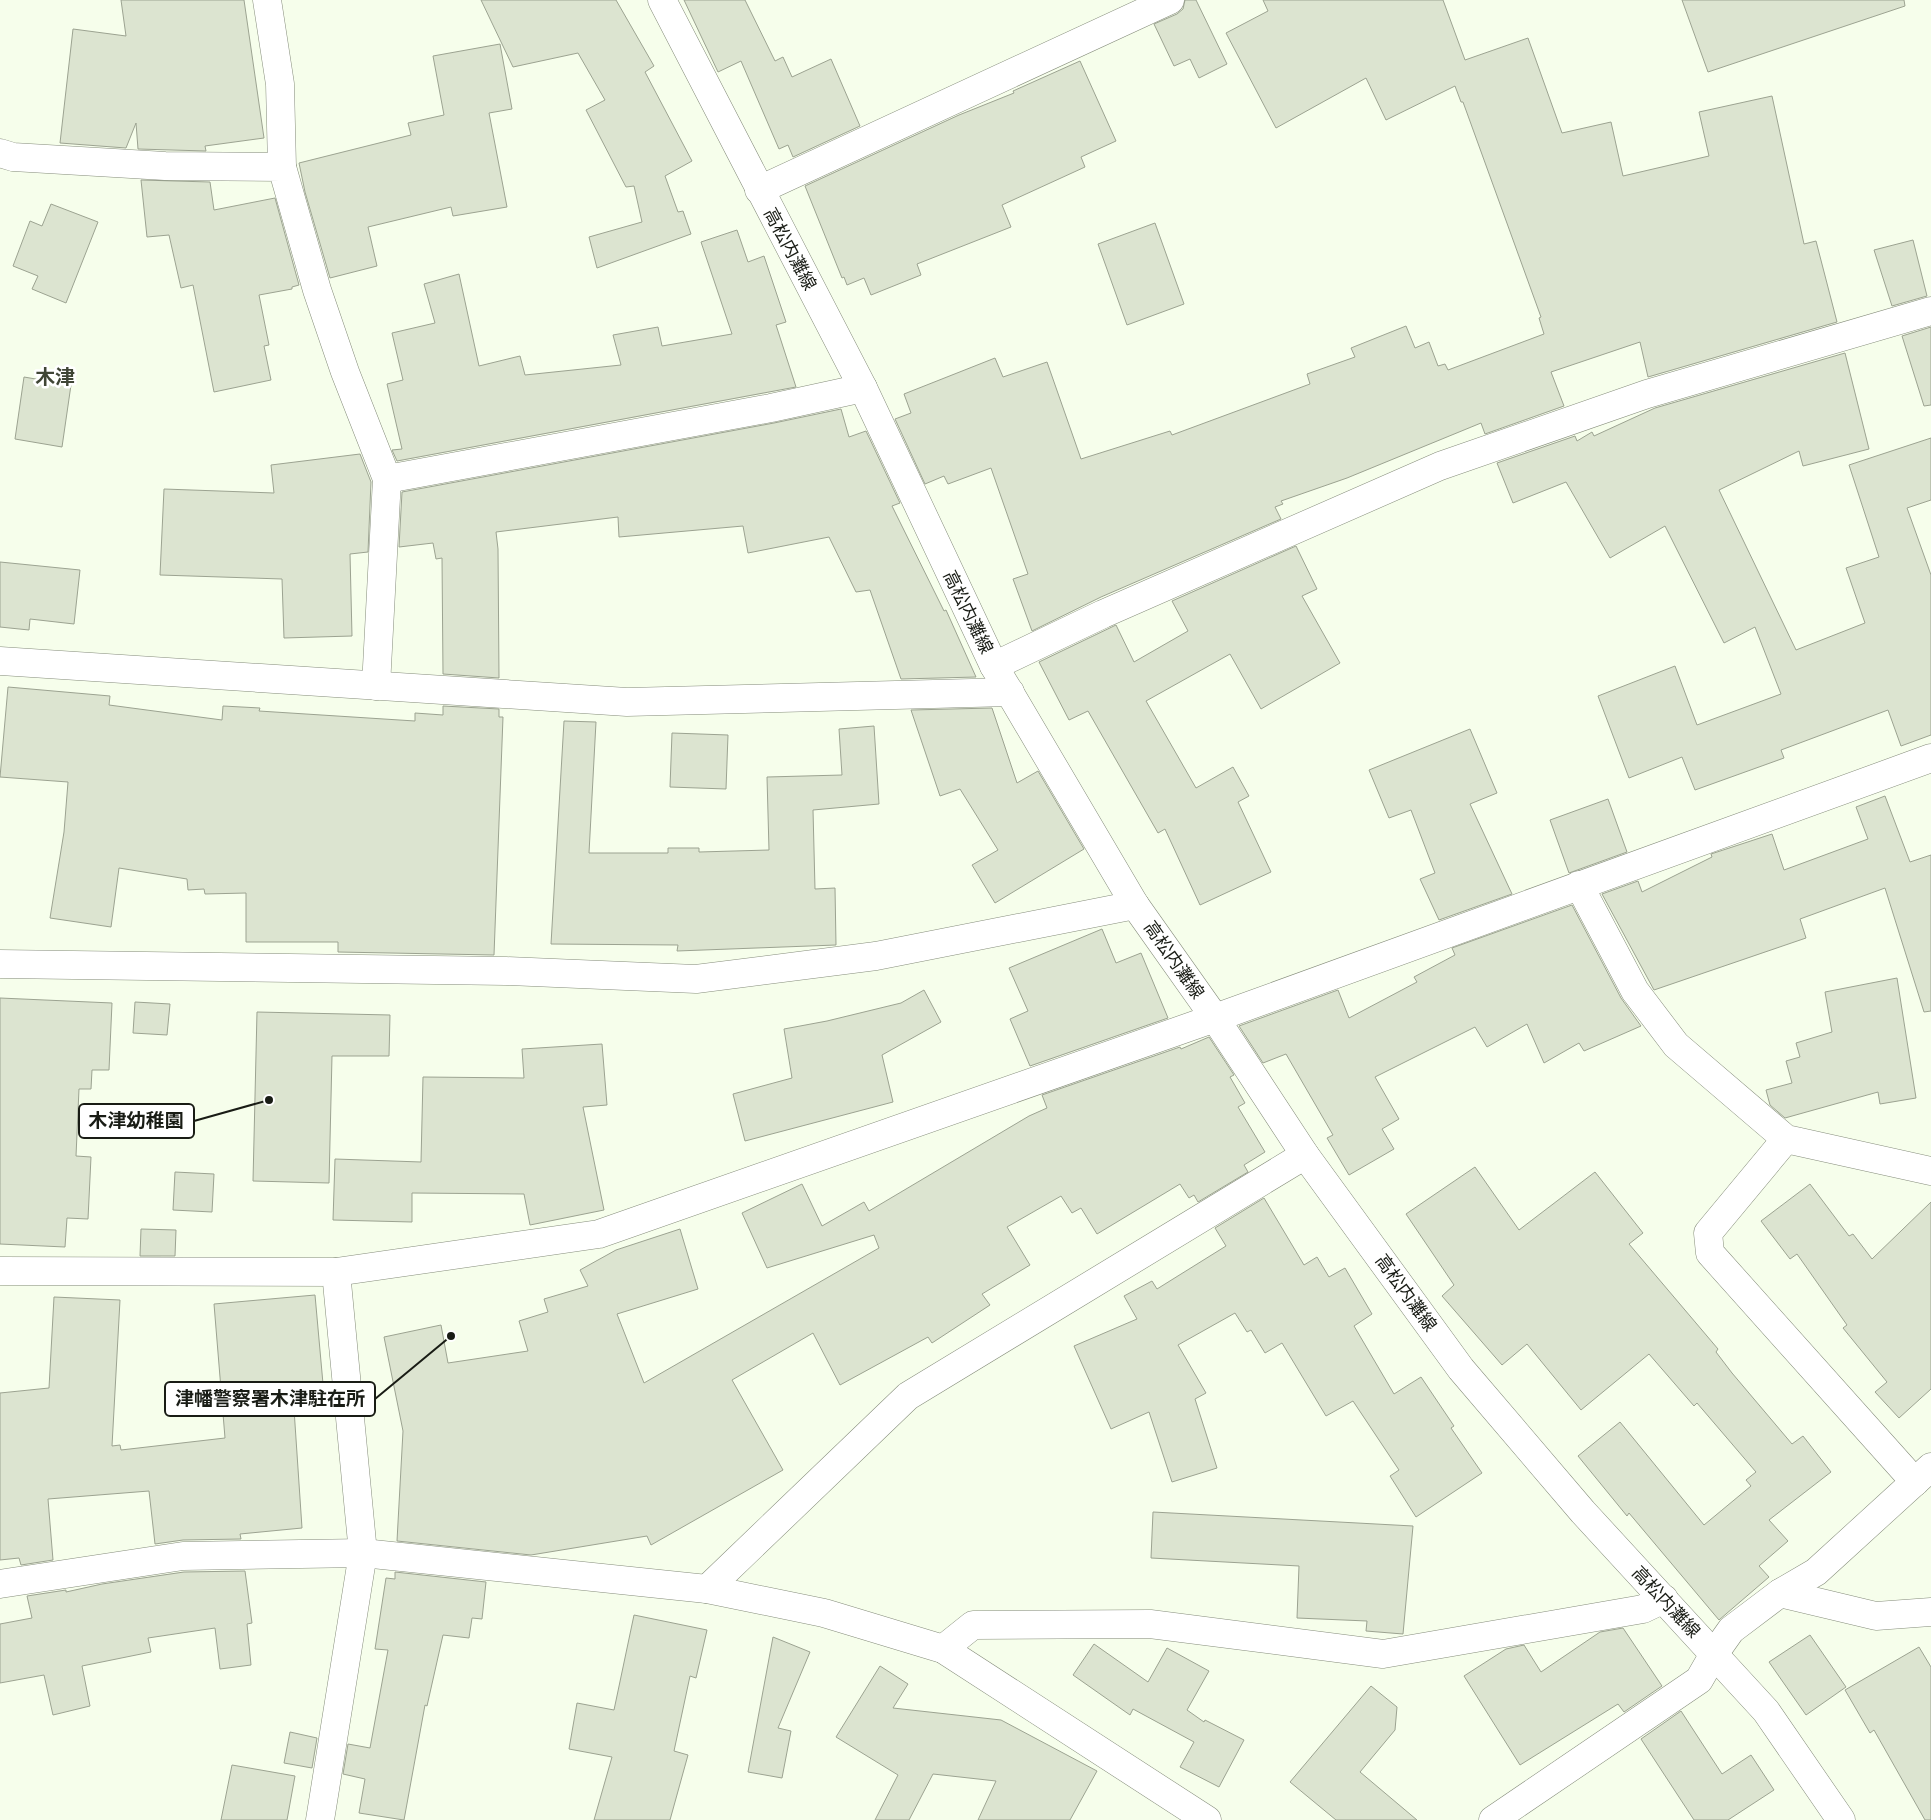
<svg xmlns="http://www.w3.org/2000/svg" width="1931" height="1820" viewBox="0 0 1931 1820" font-family="Jost,'Noto Sans JP',sans-serif">
  <style>
    .building { fill: #dce4d0; stroke: #9ca391 }
    .lines { fill: none; stroke-linecap: round; stroke-linejoin: round }
    .minor-casing { stroke: #868d7c; stroke-width: 29 }
    .major-casing { stroke: #868d7c; stroke-width: 29 }
    .minor { stroke: #fff; stroke-width: 28 }
    .major { stroke: #fff; stroke-width: 28 }
    .labels { text-anchor: middle; stroke-width: 5; stroke-linejoin: round; paint-order: stroke }
    .street-label { font-size: 18px; fill: #191c15; stroke: #fff }
    .quarter-label { font-size: 20px; font-weight: bold; fill: #3f4535; stroke: #fff }
    .leader { fill: none; stroke: #191c15; stroke-width: 2 }
    .callout-dot { fill: #191c15; stroke: #fff; stroke-width: 2 }
    .callout { fill: #fff; stroke: #191c15; stroke-width: 2 }
    .callout-label { font-size: 19px; text-anchor: middle; font-weight: bold; fill: #191c15 }
  </style>
  <rect width="100%" height="100%" fill="#f6feeb"/>
  <g class="building">
    <path d="M121,0H244L264,138L205,146L206,151L138,149L136,123L126,148L60,143L73,29L126,36Z"/>
    <path d="M481,0H616L654,66L645,72L692,161L665,176L678,212L683,211L691,234L597,268L589,237L642,222L634,186L626,187L586,110L605,100L578,53L513,67Z"/>
    <path d="M684,0H745L775,61L783,57L792,77L831,59L860,126L793,157L788,145L779,149L741,61L718,72Z"/>
    <path d="M1185,0H1196L1227,64L1199,78L1190,59L1174,66L1154,24L1177,14L1183,9Z"/>
    <path d="M1263,0H1443L1465,60L1528,38L1562,133L1611,122L1623,176L1709,156L1699,112L1772,96L1804,244L1816,241L1837,322L1648,377L1640,342L1551,372L1564,406L1485,434L1481,423L1347,478L1281,501L1283,504L1275,507L1281,519L1101,597L1032,631L1013,579L1028,574L991,468L948,484L944,476L925,484L895,419L911,413L904,394L995,358L1003,377L1047,362L1081,459L1170,431L1172,435L1310,384L1307,374L1355,357L1351,348L1406,326L1415,348L1429,342L1438,366L1445,364L1448,370L1544,334L1539,318L1541,317L1463,102H1461L1455,86L1386,120L1366,78L1276,128L1226,33L1268,11Z"/>
    <path d="M1682,0H1904L1905,6L1708,72Z"/>
    <path d="M500,44L512,109L489,113L507,207L453,216L451,207L368,227L377,266L330,278L305,192L299,163L411,135L408,123L444,115L433,56Z"/>
    <path d="M1080,61L1116,141L1081,157L1085,167L1002,205L1011,227L917,264L921,275L871,295L864,278L847,285L844,277L842,278L805,186L959,115L1014,93L1013,91Z"/>
    <path d="M141,180L210,182L214,210L275,198L299,285L292,287V289L259,295L269,345L264,346L271,380L214,392L193,285L181,288L169,235L147,237Z"/>
    <path d="M51,204L98,222L66,303L32,289L38,276L13,266L30,221L42,226Z"/>
    <path d="M1155,223L1184,304L1127,325L1098,244Z"/>
    <path d="M737,230L748,262L764,256L786,322L776,325L796,387L397,461L392,450L402,449L387,384L403,380L392,333L435,323L424,284L459,274L479,366L520,356L525,375L621,365L613,335L658,327L662,346L732,334L701,242Z"/>
    <path d="M1913,240L1927,296L1892,306L1874,250Z"/>
    <path d="M1931,327V405L1924,406L1902,336Z"/>
    <path d="M1845,353L1869,449L1803,466L1799,451L1719,490L1796,650L1865,623L1846,568L1879,557L1849,465L1931,438V500L1907,508L1931,575V735L1901,746L1888,710L1781,750L1784,758L1695,790L1682,757L1629,778L1598,696L1675,666L1697,725L1781,694L1755,627L1724,643L1665,526L1610,558L1566,482L1513,503L1497,463L1575,436L1577,441L1592,432L1594,436L1655,408Z"/>
    <path d="M24,377L71,385L62,447L15,439Z"/>
    <path d="M841,409L849,437L866,431L900,503L892,506L944,611L946,610L976,677L901,679L870,590L856,592L829,537L748,553L743,526L619,537L618,517L496,532L498,549L499,678L443,674L442,558L436,559L433,543L399,547L402,492L774,423Z"/>
    <path d="M360,454L371,482L368,552L350,554L352,636L284,638L282,579L160,575L164,489L274,493L271,465Z"/>
    <path d="M1296,546L1317,589L1302,596L1340,663L1261,709L1230,654L1146,701L1196,788L1233,767L1249,796L1238,802L1271,872L1200,905L1165,829L1158,833L1088,711L1069,720L1039,662L1116,625L1134,662L1188,631L1172,601Z"/>
    <path d="M0,562L80,570L74,624L30,619L29,630L0,627Z"/>
    <path d="M8,687L110,696L109,705L222,720L223,706L260,708L259,711L415,721V713L443,715V706L499,709V717H503L494,955L338,952V942H246V893L205,894L204,889L188,890L187,879L119,868L111,927L50,918L64,832L68,782L0,777Z"/>
    <path d="M992,708L1017,783L1038,771L1084,849L995,903L972,865L998,850L960,789L940,796L911,710Z"/>
    <path d="M564,721L596,722L589,853H668V848H699V852L769,850L767,777L842,775L839,729L874,726L879,804L813,810L815,889L835,888L836,945L677,951L678,945L551,944Z"/>
    <path d="M1470,729L1497,793L1470,804L1512,894L1439,920L1420,879L1435,873L1411,810L1389,818L1369,770Z"/>
    <path d="M672,733L728,735L726,789L670,787Z"/>
    <path d="M1885,796L1910,862L1931,855V1011L1924,1012L1885,888L1800,919L1806,938L1654,990L1602,894L1638,881L1642,892L1712,857L1711,854L1772,834L1784,870L1868,839L1856,807Z"/>
    <path d="M1608,799L1627,852L1569,873L1550,820Z"/>
    <path d="M1572,905L1621,998L1641,1026L1584,1051L1579,1043L1544,1063L1527,1024L1487,1047L1475,1027L1375,1077L1399,1119L1382,1129L1394,1149L1349,1175L1327,1138L1333,1135L1286,1054L1263,1063L1239,1026L1338,990L1349,1018L1417,982L1414,977L1455,955L1452,948Z"/>
    <path d="M1102,929L1116,963L1141,953L1168,1018L1030,1066L1010,1019L1028,1011L1009,968Z"/>
    <path d="M1897,978L1916,1098L1880,1104L1878,1092L1785,1118L1770,1105L1766,1090L1792,1083L1786,1061L1800,1057L1796,1043L1832,1032L1825,992Z"/>
    <path d="M924,990L941,1022L882,1055L893,1102L745,1141L733,1094L792,1078L784,1029L827,1021L901,1003Z"/>
    <path d="M0,998L112,1003L109,1070H92L91,1089H79L76,1156L91,1157L88,1219L67,1218L65,1247L0,1244Z"/>
    <path d="M135,1002L170,1004L167,1035L133,1033Z"/>
    <path d="M257,1012L390,1015L389,1056H332L329,1183L253,1181Z"/>
    <path d="M1209,1037L1234,1075L1230,1077L1245,1103L1238,1107L1265,1152L1244,1165L1248,1172L1198,1202L1194,1195L1189,1198L1180,1184L1097,1234L1081,1208L1072,1213L1061,1196L1007,1227L1030,1265L982,1294L990,1305L932,1343L928,1337L840,1385L813,1333L732,1380L783,1470L651,1545L647,1536L531,1555L397,1541L403,1431L384,1337L441,1325L448,1363L528,1351L519,1321L548,1312L544,1299L588,1286L580,1270L616,1250L680,1229L698,1289L617,1314L644,1383L879,1248L874,1235L767,1268L742,1213L802,1184L822,1226L864,1202L869,1211L1029,1116L1047,1108L1042,1095L1180,1047L1181,1049Z"/>
    <path d="M602,1044L607,1105L583,1107L604,1210L530,1225L524,1194L412,1193V1222L333,1220L335,1159L421,1162L423,1077L524,1078L522,1049Z"/>
    <path d="M1475,1167L1519,1230L1595,1172L1643,1233L1629,1244L1718,1349L1716,1352L1732,1373L1792,1444L1803,1436L1831,1472L1769,1520L1788,1541L1759,1566L1769,1577L1719,1620L1629,1513L1627,1516L1578,1456L1620,1422L1704,1525L1751,1486L1746,1480L1756,1472L1697,1403L1694,1406L1649,1354L1581,1410L1527,1344L1502,1365L1442,1296L1454,1285L1406,1214Z"/>
    <path d="M175,1172L214,1174L212,1212L173,1210Z"/>
    <path d="M1810,1184L1849,1236L1853,1234L1872,1259L1931,1202V1389L1899,1418L1875,1392L1887,1382L1843,1328L1847,1325L1797,1254L1790,1259L1761,1221Z"/>
    <path d="M1264,1198L1304,1265L1317,1257L1329,1277L1345,1268L1372,1314L1354,1326L1394,1394L1421,1377L1454,1426L1451,1428L1482,1473L1416,1517L1390,1476L1399,1470L1353,1401L1326,1416L1282,1343L1265,1353L1251,1330L1247,1332L1235,1313L1178,1345L1206,1393L1195,1399L1217,1468L1172,1482L1149,1412L1111,1429L1074,1346L1137,1319L1124,1296L1152,1281L1157,1289L1226,1246L1215,1228Z"/>
    <path d="M141,1229L176,1230L175,1256H140Z"/>
    <path d="M315,1295L325,1406L294,1409L302,1528L240,1534L241,1539L183,1540L155,1544L149,1491L48,1499L53,1560L21,1565L19,1558L0,1560V1393L49,1388L54,1297L120,1300L112,1446L120,1445L121,1450L225,1438L214,1304Z"/>
    <path d="M1153,1512L1413,1526L1403,1634L1366,1631L1367,1621L1297,1618L1299,1566L1151,1558Z"/>
    <path d="M245,1571L252,1623L247,1624L251,1665L220,1669L215,1628L148,1638L151,1652L82,1666L90,1706L53,1715L44,1675L0,1683V1624L32,1618L27,1596L66,1590V1592L102,1584L184,1572Z"/>
    <path d="M395,1572L486,1582L482,1619L472,1618L469,1638L443,1635L427,1706L425,1705L404,1820L359,1813L365,1779L343,1774L348,1744L370,1748L388,1650L375,1649L386,1578L395,1579Z"/>
    <path d="M634,1615L707,1630L696,1678L690,1676L674,1751L688,1755L670,1820H594L612,1757L569,1749L577,1703L614,1710Z"/>
    <path d="M1623,1628L1662,1686L1624,1712L1618,1704L1520,1765L1464,1676L1506,1649L1524,1645L1541,1672L1600,1632Z"/>
    <path d="M1810,1635L1846,1687L1806,1715L1769,1662Z"/>
    <path d="M773,1637L810,1652L778,1728L791,1731L782,1778L748,1772Z"/>
    <path d="M1094,1644L1148,1682L1167,1648L1209,1671L1187,1710L1204,1722L1205,1720L1244,1740L1219,1787L1180,1767L1194,1742L1133,1709L1130,1715L1073,1675Z"/>
    <path d="M1919,1647L1931,1667V1820H1925L1874,1730L1870,1733L1845,1690Z"/>
    <path d="M880,1666L908,1684L893,1708L1001,1720L1097,1771L1070,1820H978L996,1781L933,1774L909,1820H875L898,1775L836,1737Z"/>
    <path d="M1371,1686L1397,1707L1395,1730L1360,1772L1417,1820H1336L1290,1782Z"/>
    <path d="M1681,1711L1722,1774L1751,1755L1774,1790L1728,1820H1694L1641,1739Z"/>
    <path d="M290,1732L317,1738L312,1768L284,1763Z"/>
    <path d="M232,1765L295,1776L287,1820H221Z"/>
  </g>
  <g class="lines">
    <g class="minor-casing">
      <g id="minor">
        <path d="M267,0L280,84L282,167"/>
        <path d="M0,153L13,157L165,166L282,167L317,290L345,372L387,479L376,686"/>
        <path d="M759,190L1170,0"/>
        <path d="M387,479L771,408L863,388"/>
        <path d="M0,661L627,702L1010,692"/>
        <path d="M994,666L1103,614L1440,466L1647,394L1931,311"/>
        <path d="M1579,885L1635,991L1676,1045L1786,1139L1931,1171"/>
        <path d="M0,964L506,971L696,979L876,956L1135,905"/>
        <path d="M1786,1139L1708,1233L1710,1253L1915,1482"/>
        <path d="M0,1271L336,1272L363,1553L320,1820"/>
        <path d="M336,1272L599,1234L1215,1018L1931,758"/>
        <path d="M0,1584L183,1556L363,1553L707,1589L824,1613L943,1649L1207,1820"/>
        <path d="M707,1589L908,1396L1305,1155"/>
        <path d="M1780,1593L1876,1616L1931,1612"/>
        <path d="M943,1649L973,1625L1150,1624L1383,1654L1643,1609L1664,1599"/>
        <path d="M1493,1820L1699,1680L1714,1654L1731,1630L1780,1593L1816,1572L1931,1467"/>
      </g>
    </g>
    <g class="major-casing">
      <path id="major" d="M662,0L863,388L994,666L1135,905L1215,1018L1305,1155L1461,1369L1583,1512L1766,1711L1841,1820"/>
    </g>
    <use href="#minor" class="minor"/>
    <use href="#major" class="major"/>
  </g>
  <g class="labels">
    <g class="street-label">
      <text transform="translate(790 249) rotate(62)" y="6">高松内灘線</text>
      <text transform="translate(968 612) rotate(64)" y="6">高松内灘線</text>
      <text transform="translate(1174 960) rotate(55)" y="6">高松内灘線</text>
      <text transform="translate(1406 1293) rotate(54)" y="6">高松内灘線</text>
      <text transform="translate(1666 1602) rotate(47)" y="6">高松内灘線</text>
    </g>
    <g class="quarter-label">
      <text x="55" y="384">木津</text>
    </g>
  </g>
  <path class="leader" d="M269 1100L194 1121M451 1336L375 1399"/>
  <g class="callout-dot">
    <circle cx="269" cy="1100" r="5"/>
    <circle cx="451" cy="1336" r="5"/>
  </g>
  <g class="callout">
    <rect x="79" y="1104" width="115" height="34" rx="5"/>
    <rect x="165" y="1382" width="210" height="34" rx="5"/>
  </g>
  <g class="callout-label">
    <text x="136" y="1127">木津幼稚園</text>
    <text x="270" y="1405">津幡警察署木津駐在所</text>
  </g>
</svg>
